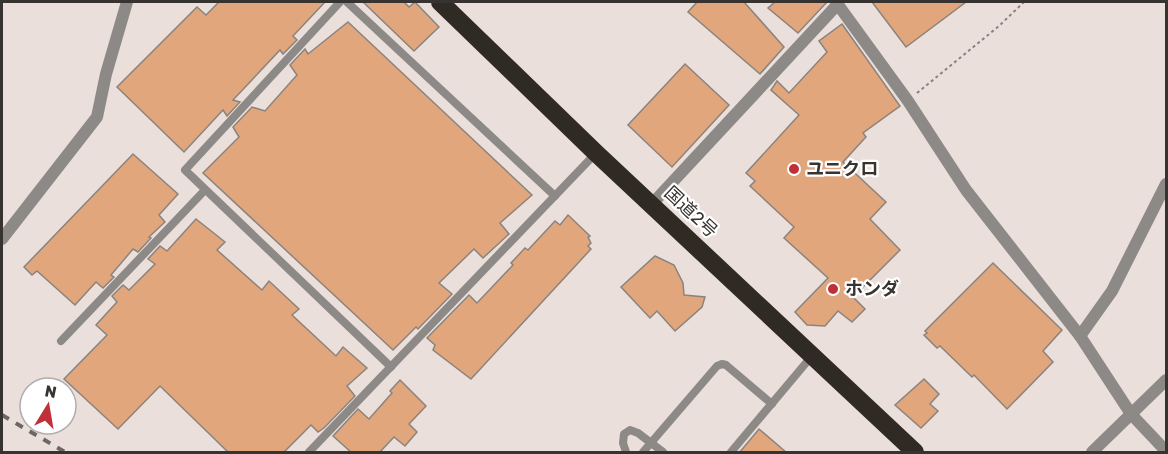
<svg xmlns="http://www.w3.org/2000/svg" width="1168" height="454" viewBox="0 0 1168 454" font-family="Rubik,'Noto Sans JP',sans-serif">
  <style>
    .building { fill: #e1a67c; stroke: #8b837d; stroke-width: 1.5 }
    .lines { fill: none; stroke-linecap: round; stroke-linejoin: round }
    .path { stroke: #8a827f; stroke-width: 2; stroke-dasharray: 3 3; stroke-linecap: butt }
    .lane { stroke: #8c8986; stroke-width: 8 }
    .street { stroke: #8c8986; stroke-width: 12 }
    .highway { stroke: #2f2a24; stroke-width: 18 }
    .rail { stroke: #6c6664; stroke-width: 4; stroke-dasharray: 8 8; stroke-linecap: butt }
    .poi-dot { fill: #c03038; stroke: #fff; stroke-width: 2 }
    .labels { text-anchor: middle; stroke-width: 4.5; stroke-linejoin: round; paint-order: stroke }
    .poi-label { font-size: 18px; font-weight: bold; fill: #373331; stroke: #fff; text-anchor: start }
    .street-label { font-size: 18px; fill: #373331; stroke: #fff }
  </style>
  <rect width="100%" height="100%" fill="#eadfdb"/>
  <g class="building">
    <path d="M219,2H325L293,36L297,40L283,54L280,50L233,100L240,102L227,116L223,110L184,152L117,87L197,7L206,15Z"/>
    <path d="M363,2H404L409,7L415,2L439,27L414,51Z"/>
    <path d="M697,2H744L784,47L760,74L688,12Z"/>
    <path d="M775,2H827L798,33L768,8Z"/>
    <path d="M872,2H966L906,47Z"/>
    <path d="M348,22L532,195L500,223L509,234L483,258L474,249L439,283L452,294L418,329L416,327L393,350L203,173L239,137L233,127L252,107L265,111L297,75L290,65L305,49L308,54Z"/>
    <path d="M842,24L900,106L863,133L866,137L843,162L886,202L870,219L900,250L853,297L865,309L852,322L838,311L825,326L807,325L795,312L828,278L784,238L794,227L750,186L755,181L746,173L799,115L771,90L777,81L789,93L827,52L819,41Z"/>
    <path d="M685,64L729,105L672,167L628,125Z"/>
    <path d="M133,154L178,194L159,215L165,222L149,237L151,238L138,252L133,249L111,275L114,277L103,288L96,282L75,305L37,271L32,275L24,267Z"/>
    <path d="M568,215L590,236L588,237L591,243L588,246L591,249L471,379L433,350L435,345L427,338L469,295L477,303L513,265L511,263L525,248L528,250L555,221L560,225Z"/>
    <path d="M196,219L225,242L217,250L262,290L269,281L299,309L292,315L336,356L343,347L367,368L347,386L355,396L324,428L318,432L311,425L283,453H229L160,386L118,429L64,379L107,335L96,325L117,302L112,296L123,285L129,290L155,264L148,259L160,246L167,251Z"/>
    <path d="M655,256L674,265L683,283L684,295L705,297L702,307L675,331L657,311L650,318L621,287Z"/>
    <path d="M993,263L1062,330L1043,351L1053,362L1007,409L974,375L972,377L940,346L937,348L924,335L927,333L925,331Z"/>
    <path d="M924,379L939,394L930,404L938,411L921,428L895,405Z"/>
    <path d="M400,380L426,406L409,424L417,432L405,446L394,437L379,453H352L333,436L358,409L369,419L392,393L390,391Z"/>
    <path d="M759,429L787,453H739Z"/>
  </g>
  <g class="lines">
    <path class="path" d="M917,93L999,26L1024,2"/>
    <g class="lane">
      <path d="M340,2L185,170L391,367"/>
      <path d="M347,2L555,196"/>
      <path d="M61,341L205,190"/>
      <path d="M309,452L596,153"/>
      <path d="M626,452L623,443L624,434L630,430L638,433L663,452"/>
      <path d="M643,452L717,366L722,364L726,365L772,404"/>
      <path d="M731,452L811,357"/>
    </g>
    <g class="street">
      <path d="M836,2L908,101L966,190L1080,336L1131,414L1166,451"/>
      <path d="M652,204L838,4"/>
      <path d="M2,239L97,117L106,74L127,2"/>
      <path d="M1080,336L1112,291L1166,184"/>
      <path d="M1092,452L1166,380"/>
    </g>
    <path class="highway" d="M440,2L596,153L915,452"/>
    <path class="rail" d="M2,415L65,452"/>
  </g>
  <g class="poi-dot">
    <circle cx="794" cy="169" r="6"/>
    <circle cx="833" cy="289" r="6"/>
  </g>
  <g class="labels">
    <g class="poi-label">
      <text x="806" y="175">ユニクロ</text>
      <text x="845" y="295">ホンダ</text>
    </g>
    <g class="street-label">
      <text transform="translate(691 212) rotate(43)" y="6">国道2号</text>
    </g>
  </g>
  <rect width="1168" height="454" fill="none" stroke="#373331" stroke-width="6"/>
  <g transform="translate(48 406) rotate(11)"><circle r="28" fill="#ffffff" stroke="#afadad" stroke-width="1.5"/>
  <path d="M0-4.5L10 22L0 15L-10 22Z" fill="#c03038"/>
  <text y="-9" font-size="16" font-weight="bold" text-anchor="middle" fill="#373331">N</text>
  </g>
</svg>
